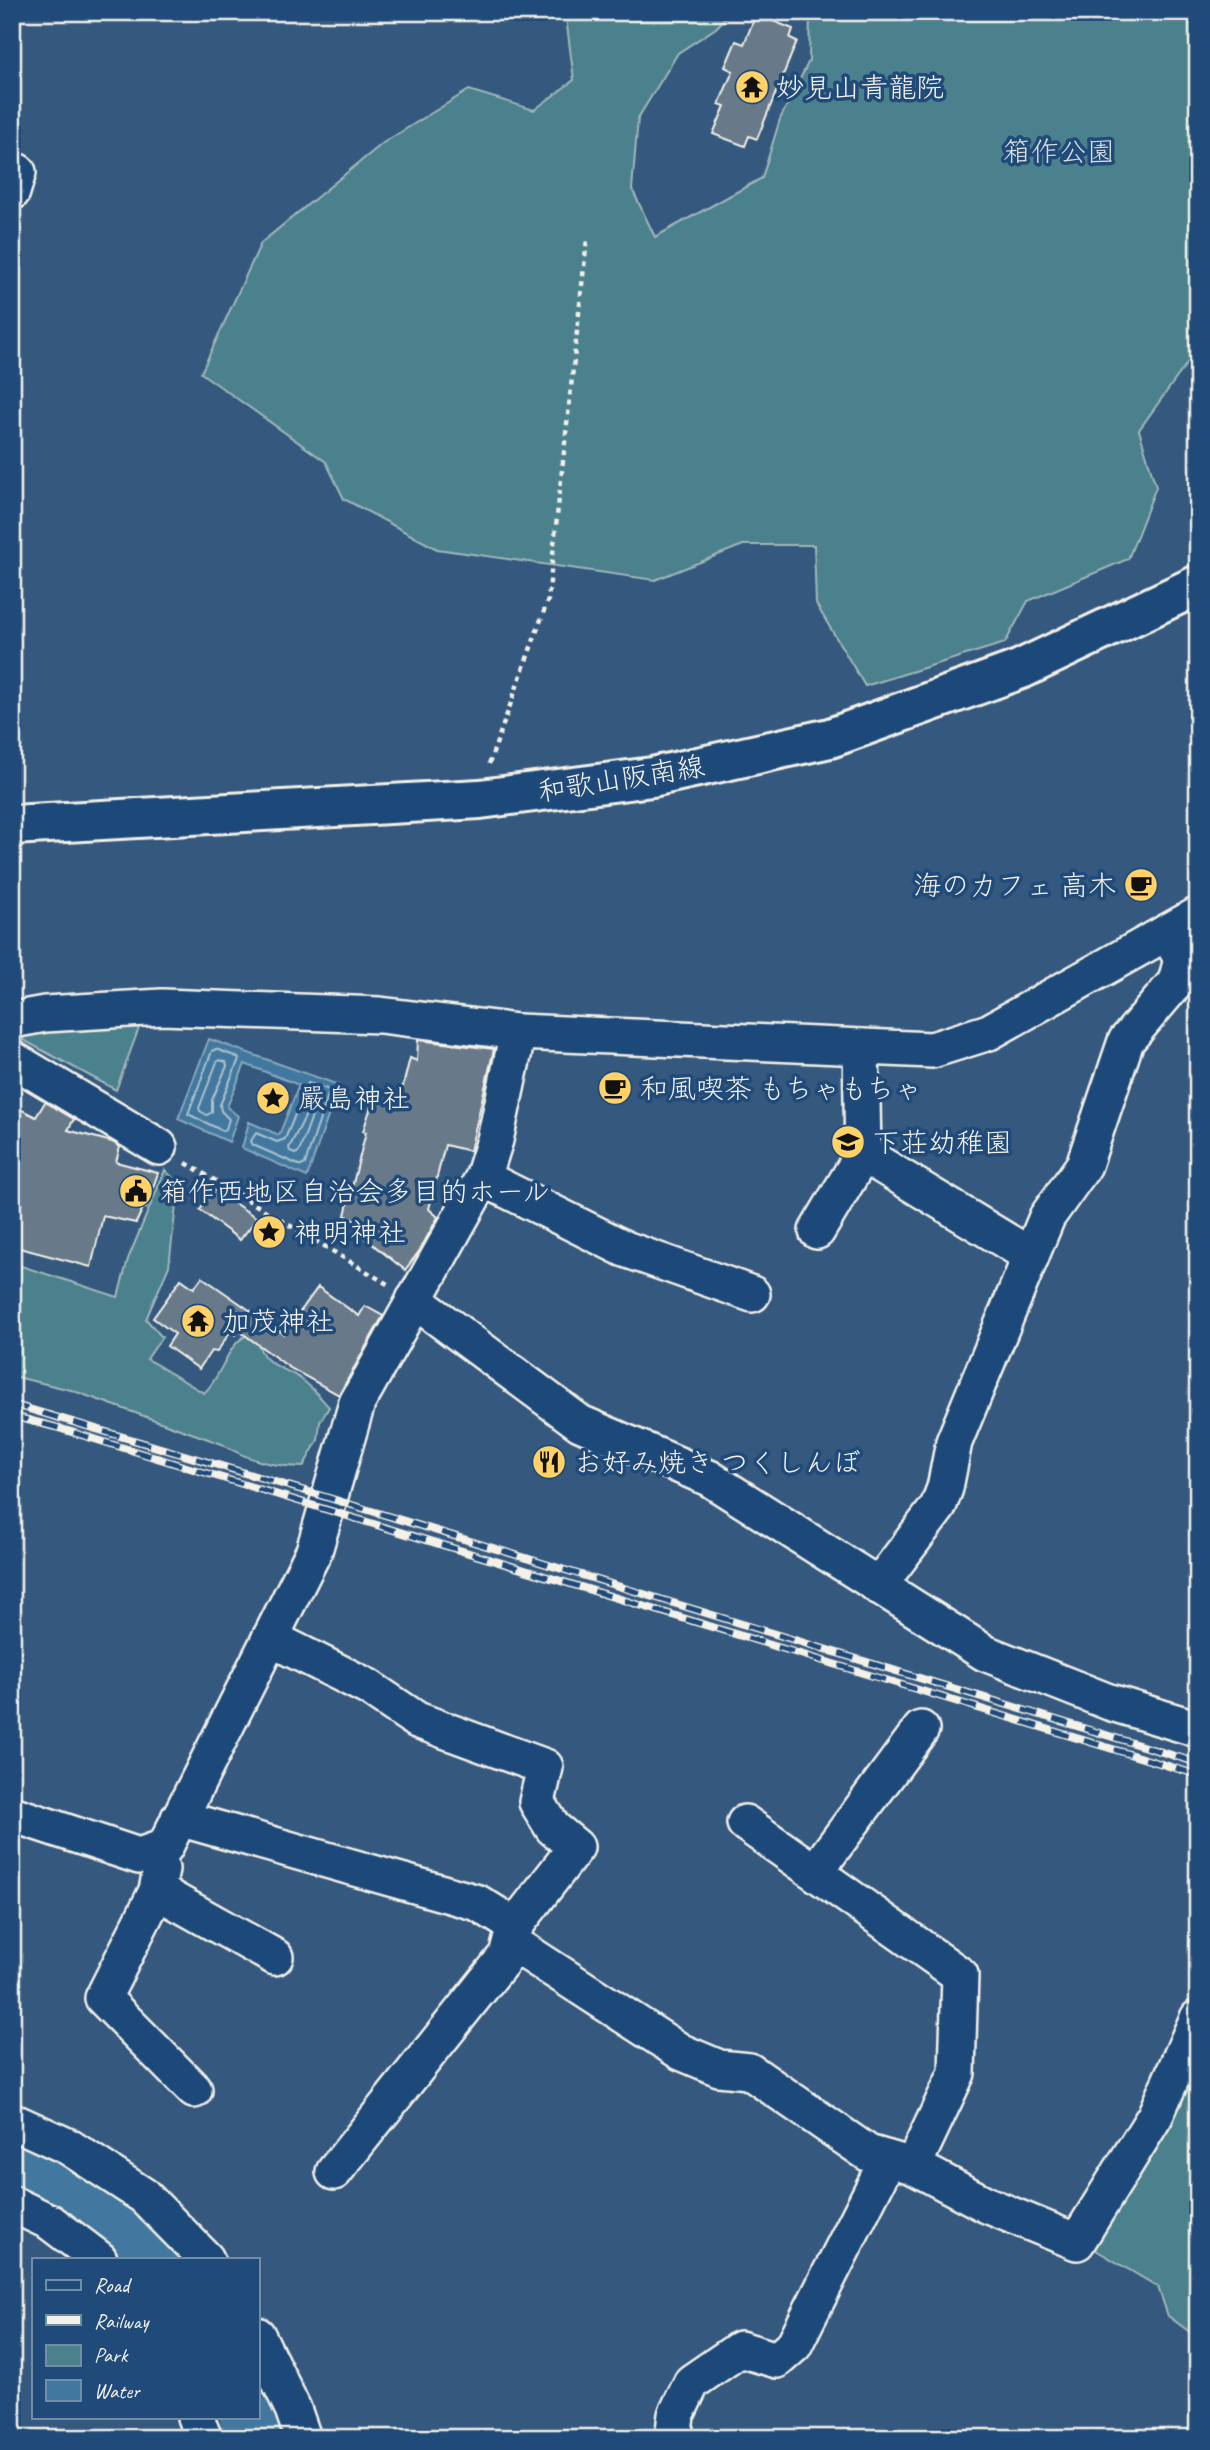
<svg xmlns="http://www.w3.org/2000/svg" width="1210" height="2450" viewBox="0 0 1210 2450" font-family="Caveat,'Klee One',sans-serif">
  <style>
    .green { fill: #4b808d; stroke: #a0b8ba; stroke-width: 2 }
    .water { fill: #42789f; stroke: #89a8bc; stroke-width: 2 }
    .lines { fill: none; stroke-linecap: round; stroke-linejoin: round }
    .shore { stroke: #adc1cb; stroke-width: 2 }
    .river { stroke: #42789f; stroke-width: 52 }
    .building { fill: #687a89; stroke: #f4f1e8; stroke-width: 2 }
    .street-casing { stroke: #f4f1e8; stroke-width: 40 }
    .secondary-casing { stroke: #f4f1e8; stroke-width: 44 }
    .path { stroke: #f4f1e8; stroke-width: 4.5; stroke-dasharray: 5 5; stroke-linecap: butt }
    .street { stroke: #1f4a7a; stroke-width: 35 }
    .secondary { stroke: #1f4a7a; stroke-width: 38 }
    .rail-casing { stroke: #f4f1e8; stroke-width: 8 }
    .rail { stroke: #1f4a7a; stroke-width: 5; stroke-dasharray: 16; stroke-linecap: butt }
    .labels { text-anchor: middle; stroke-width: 7; stroke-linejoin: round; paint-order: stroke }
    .poi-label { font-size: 28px; fill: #f4f1e8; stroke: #1f4a7a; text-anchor: start }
    .park-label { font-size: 28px; fill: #dbe0da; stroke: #1f4a7a }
    .street-label { font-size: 28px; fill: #f4f1e8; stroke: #1f4a7a }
  </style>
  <rect width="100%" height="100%" fill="#35587e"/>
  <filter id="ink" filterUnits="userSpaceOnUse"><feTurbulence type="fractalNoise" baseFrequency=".0143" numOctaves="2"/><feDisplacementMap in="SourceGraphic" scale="14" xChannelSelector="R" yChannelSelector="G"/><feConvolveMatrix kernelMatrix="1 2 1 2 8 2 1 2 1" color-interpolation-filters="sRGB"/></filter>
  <g filter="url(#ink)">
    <g class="green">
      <path d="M573,12H731L716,28L678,53L638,118L632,189L655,237L762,178L780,119L809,61L810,12H1198V348L1139,430L1156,487L1128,559L1028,601L1005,643L865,686L816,604L814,545H743L655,580L437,549L344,499L326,462L201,373L261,243L383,143L469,90L534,110L574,80L566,18Z"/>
      <path d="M143,1017L116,1090L23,1040L25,1027Z"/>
      <path d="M165,1170L176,1181V1206L169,1266L146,1319L162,1337L147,1359L204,1393C223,1376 225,1345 249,1334L258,1340C260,1365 284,1367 301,1379C312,1387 320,1397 329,1407L320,1422L318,1440L303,1467C274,1467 247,1460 222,1444L71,1390L12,1376V1263L118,1297L128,1259Z"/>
      <path d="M1198,2051V2343L1191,2333L1168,2316L1158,2287L1089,2246Z"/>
    </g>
    <path class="water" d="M209,1039L339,1085L307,1177L242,1148L249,1122L279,1135L299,1085L245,1064L227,1107L238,1116L229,1142L178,1119Z"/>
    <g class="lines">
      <g class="shore">
        <path d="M216,1049L237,1057L239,1059L220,1105L221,1111L229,1119L226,1129L223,1131L188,1114L212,1051Z"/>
        <path d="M220,1060L226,1062L227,1066L212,1100V1112L207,1115L200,1111L199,1108L217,1062Z"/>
        <path d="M308,1083L327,1089L329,1092L305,1164L301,1166L253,1145L251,1141L256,1133L277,1142L285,1139Z"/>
        <path d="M308,1111L312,1116L299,1152L295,1154L290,1151L289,1148Z"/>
      </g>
      <g class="river">
        <path d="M12,2163L66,2185L127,2225L157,2259"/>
        <path d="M246,2417L255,2438"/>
      </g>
    </g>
    <g class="building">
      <path d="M756,14L793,29L790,38L797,41L757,139L749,136L745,146L713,134L725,106L719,104L733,71L725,67L736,41L744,44Z"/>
      <path d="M418,1040L494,1049L470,1151L445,1145L429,1209L438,1217L420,1250L405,1270L356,1231L360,1224L345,1215L366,1132L363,1131L374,1098L399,1102L410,1058L417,1061Z"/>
      <path d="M45,1102L74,1119L68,1130L112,1142L120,1147L116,1162L158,1173L146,1208H143L136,1223L103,1216L91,1267L12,1246V1105L36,1117Z"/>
      <path d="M214,1190L257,1218L240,1240L200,1210Z"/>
      <path d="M202,1277L284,1334L318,1287L359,1316L365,1306L383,1316L339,1395L290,1368L238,1330L235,1335L230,1332L217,1352L211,1351L199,1369L167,1346L175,1334L153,1318L181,1279L194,1288Z"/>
    </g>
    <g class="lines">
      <g class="street-casing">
        <g id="street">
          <path d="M12,192L18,172"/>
          <path d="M12,1020L45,1014L162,1007L380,1015L518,1032L932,1050L989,1032L1198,915"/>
          <path d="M12,1059L159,1147"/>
          <path d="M863,1154L1031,1256"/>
          <path d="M483,1178L625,1249L752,1294"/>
          <path d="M817,1231L863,1154L861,1047"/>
          <path d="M414,1300L580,1423L709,1478L985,1653L1109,1702L1198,1729"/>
          <path d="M878,1586L938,1507L945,1488L954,1442L1047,1217L1084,1165L1126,1041L1176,982L1182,959L1167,932"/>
          <path d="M270,1638L368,1687L417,1720L545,1767L537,1802L553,1828L576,1847L515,1926L507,1955L334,2172"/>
          <path d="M12,1814L139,1856L165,1847L314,1551L357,1403L483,1178L495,1140L518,1032"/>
          <path d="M179,1818L478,1903L515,1926"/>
          <path d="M745,1823L960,1975L957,2073L913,2166"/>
          <path d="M161,1869L157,1891L275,1957"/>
          <path d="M815,1872L921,1729"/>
          <path d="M157,1891L103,1998L194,2090"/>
          <path d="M511,1942L681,2052L719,2068L749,2071L868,2153L913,2166L987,2205L1077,2242L1155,2116L1198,2018"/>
          <path d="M12,2121L69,2147L144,2196L206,2259"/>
          <path d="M12,2204L50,2222L99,2259"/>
          <path d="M257,2335L293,2409L303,2438"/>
          <path d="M195,2417L204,2438"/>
          <path d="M673,2438L676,2415L692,2382L740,2349L777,2360L794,2345L888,2159"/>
        </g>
      </g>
      <g class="secondary-casing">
        <path id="secondary" d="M12,825L480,799L652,777L830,738L1021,669L1198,585"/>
      </g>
      <g class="path">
        <path d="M489,764L548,600L587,239"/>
        <path d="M186,1163L389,1285"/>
      </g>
      <use href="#street" class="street"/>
      <use href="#secondary" class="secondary"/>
      <g class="rail-casing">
        <g id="rail">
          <path d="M12,1404L329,1498L1198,1763"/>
          <path d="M12,1416L55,1427L1198,1775"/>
        </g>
      </g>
      <use href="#rail" class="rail"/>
    </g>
  </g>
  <defs>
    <g id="temple-disc" transform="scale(1.75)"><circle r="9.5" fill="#ffd166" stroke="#1f4a7a"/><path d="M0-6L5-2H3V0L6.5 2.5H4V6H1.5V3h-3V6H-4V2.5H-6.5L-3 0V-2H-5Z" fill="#111"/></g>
    <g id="cafe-disc" transform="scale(1.75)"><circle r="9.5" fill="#ffd166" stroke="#1f4a7a"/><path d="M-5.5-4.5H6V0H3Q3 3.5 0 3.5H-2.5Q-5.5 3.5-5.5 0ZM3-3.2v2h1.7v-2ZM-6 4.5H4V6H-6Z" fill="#111"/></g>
    <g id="sight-disc" transform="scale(1.75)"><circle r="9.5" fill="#ffd166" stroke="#1f4a7a"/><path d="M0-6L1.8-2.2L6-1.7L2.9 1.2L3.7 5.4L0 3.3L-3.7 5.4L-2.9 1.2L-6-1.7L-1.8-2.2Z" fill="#111"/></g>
    <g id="school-disc" transform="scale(1.75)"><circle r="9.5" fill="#ffd166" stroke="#1f4a7a"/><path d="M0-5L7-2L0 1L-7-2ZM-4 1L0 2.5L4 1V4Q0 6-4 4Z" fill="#111"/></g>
    <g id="civic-disc" transform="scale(1.75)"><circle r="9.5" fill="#ffd166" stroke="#1f4a7a"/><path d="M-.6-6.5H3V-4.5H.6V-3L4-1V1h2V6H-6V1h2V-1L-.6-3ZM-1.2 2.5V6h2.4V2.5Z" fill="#111"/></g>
    <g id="restaurant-disc" transform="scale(1.75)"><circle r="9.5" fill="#ffd166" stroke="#1f4a7a"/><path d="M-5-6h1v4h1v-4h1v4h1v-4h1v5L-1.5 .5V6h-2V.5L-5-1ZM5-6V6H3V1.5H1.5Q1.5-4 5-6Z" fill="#111"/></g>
  </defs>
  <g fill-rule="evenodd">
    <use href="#temple-disc" x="752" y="87"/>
    <use href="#cafe-disc" x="1141" y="885"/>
    <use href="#cafe-disc" x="615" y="1088"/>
    <use href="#sight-disc" x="273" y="1098"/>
    <use href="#school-disc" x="848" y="1142"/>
    <use href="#civic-disc" x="136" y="1191"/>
    <use href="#sight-disc" x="269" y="1232"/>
    <use href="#temple-disc" x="198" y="1321"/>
    <use href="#restaurant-disc" x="549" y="1462"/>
  </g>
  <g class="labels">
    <g class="poi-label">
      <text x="776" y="97">妙見山青龍院</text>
      <text x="1116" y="895" text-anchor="end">海のカフェ 高木</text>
      <text x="640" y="1098">和風喫茶 もちゃもちゃ</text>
      <text x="298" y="1108">嚴島神社</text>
      <text x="872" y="1152">下荘幼稚園</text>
      <text x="160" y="1201">箱作西地区自治会多目的ホール</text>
      <text x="294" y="1242">神明神社</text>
      <text x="222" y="1331">加茂神社</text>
      <text x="574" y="1472">お好み焼き つくしんぼ</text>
    </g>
    <g class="park-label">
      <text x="1059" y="161">箱作公園</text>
    </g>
    <g class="street-label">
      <text transform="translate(621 778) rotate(-9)" y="10">和歌山阪南線</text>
    </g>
  </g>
  <rect width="1210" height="2450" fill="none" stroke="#1f4a7a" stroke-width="42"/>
  <rect x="21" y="21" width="1168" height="2408" fill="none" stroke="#f4f1e8" stroke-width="2.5" filter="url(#ink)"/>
  <rect x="32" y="2258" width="228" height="161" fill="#1f4a7a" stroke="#748da6" stroke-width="2"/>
  <rect x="46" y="2280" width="35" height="10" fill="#1f4a7a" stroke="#748da6" stroke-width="2"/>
  <text x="94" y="2292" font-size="21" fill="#f4f1e8">Road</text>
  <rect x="46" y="2315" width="35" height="10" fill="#f4f1e8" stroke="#748da6" stroke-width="2"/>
  <text x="94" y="2328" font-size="21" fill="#f4f1e8">Railway</text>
  <rect x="46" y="2345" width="35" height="21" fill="#4b808d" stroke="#748da6" stroke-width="2"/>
  <text x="94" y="2362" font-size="21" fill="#f4f1e8">Park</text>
  <rect x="46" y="2380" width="35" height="21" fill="#42789f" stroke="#748da6" stroke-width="2"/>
  <text x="94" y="2398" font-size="21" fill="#f4f1e8">Water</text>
</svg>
